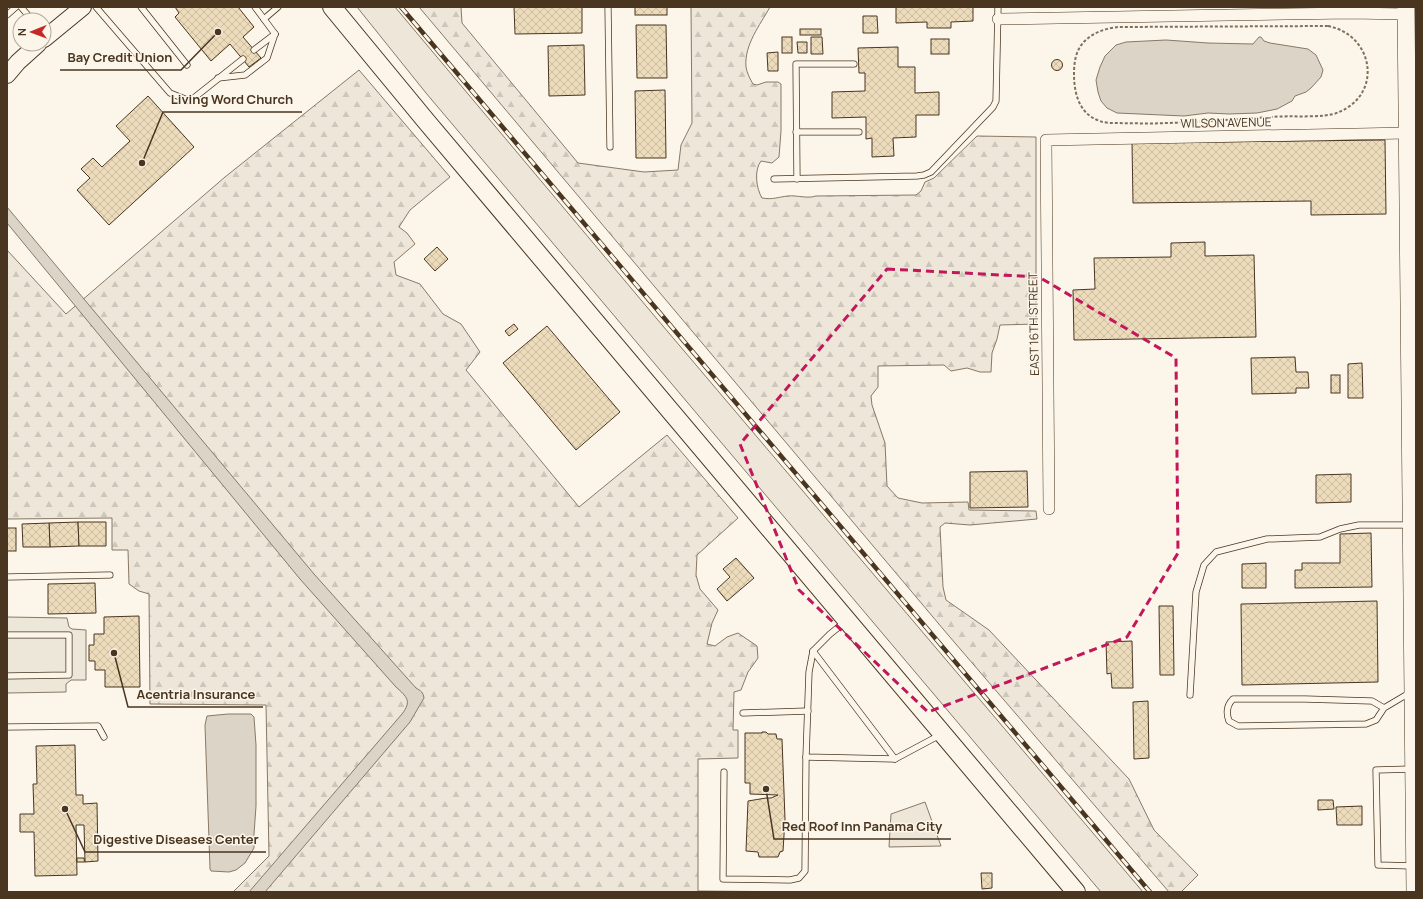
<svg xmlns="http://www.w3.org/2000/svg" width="1423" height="899" viewBox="0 0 1423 899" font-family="Manrope,sans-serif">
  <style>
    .grass { fill: #ede6d9; stroke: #887966 }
    .forest { fill: url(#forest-firs); stroke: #887966 }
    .parking { fill: #ede7d9; stroke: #887966 }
    .water { fill: #dcd4c6; stroke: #887966 }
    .building { fill: url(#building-cross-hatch); stroke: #4a3520 }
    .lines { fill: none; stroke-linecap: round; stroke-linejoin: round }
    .service-casing { stroke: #4a3520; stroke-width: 7 }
    .minor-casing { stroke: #4a3520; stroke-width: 12 }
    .secondary-casing { stroke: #4a3520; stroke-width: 18 }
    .primary-casing { stroke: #4a3520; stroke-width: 18 }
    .trunk-casing { stroke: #4a3520; stroke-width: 20 }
    .path { stroke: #7f6f5c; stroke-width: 2; stroke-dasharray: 3 2; stroke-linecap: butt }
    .service { stroke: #fbf6e9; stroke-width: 5.5 }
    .minor { stroke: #fbf6e9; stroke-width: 11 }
    .secondary { stroke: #fbf6e9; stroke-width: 16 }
    .primary { stroke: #fbf6e9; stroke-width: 17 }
    .trunk { stroke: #fbf6e9; stroke-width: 18 }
    .rail-casing { stroke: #4a3520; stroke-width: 4.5 }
    .rail { stroke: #fbf6e9; stroke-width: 3; stroke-dasharray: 9; stroke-linecap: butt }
    .marked { fill: none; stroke: #c2185b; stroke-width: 3; stroke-dasharray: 8 5; stroke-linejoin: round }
    .labels { text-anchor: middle; stroke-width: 3; stroke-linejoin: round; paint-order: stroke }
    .street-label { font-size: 12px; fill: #4a3520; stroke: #fbf6e9 }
    .leader { fill: none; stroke: #4a3520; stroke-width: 1.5 }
    .callout-dot { fill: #4a3520; stroke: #fbf6e9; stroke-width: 1.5 }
    .callout-label { font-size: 13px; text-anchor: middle; font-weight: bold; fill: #4a3520; stroke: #fbf6e9; stroke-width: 3; stroke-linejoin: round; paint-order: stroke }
  </style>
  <defs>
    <pattern id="forest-firs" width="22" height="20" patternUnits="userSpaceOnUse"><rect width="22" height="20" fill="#ede6d9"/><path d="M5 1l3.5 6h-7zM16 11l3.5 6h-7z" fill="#cdc6ba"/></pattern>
    <pattern id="building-cross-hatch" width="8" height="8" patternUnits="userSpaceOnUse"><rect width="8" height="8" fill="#ecdcbc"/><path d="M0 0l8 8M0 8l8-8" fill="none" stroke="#ccbda1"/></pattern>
  </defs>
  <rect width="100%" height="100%" fill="#fbf6e9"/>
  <g class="grass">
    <path d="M357,7H395L657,319L1143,892H1101L426,93Z"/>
    <path d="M925,802L941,846L889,847L891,814Z"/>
  </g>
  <g class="forest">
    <path d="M419,7H461L462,23L578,163L644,172L678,170L681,145L692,123L691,7H770C760,25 744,45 746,67C747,73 750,79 753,84L757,85L766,82H778L781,84V131L779,157L772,163L761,161C754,170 756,188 762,198C773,200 778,197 788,196C797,195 807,199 816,196L916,195L921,191L925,182L934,178L977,136L1036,137V324L1000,325L997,339L992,353L991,372H980L967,368L951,371L944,365L878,366V387L871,396L872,405L885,443L887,486L898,498L922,503L968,502L969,510L1036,511L1037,519L970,525L945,523L940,527L943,587L946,600L989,630L1129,779L1154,830L1198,875L1181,892H1169L949,636Z"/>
    <path d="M359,70L450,177L410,210L399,227L407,233L415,244L394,262L396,275L420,284L443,314L461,324L480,352L466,370L579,507L667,435L738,518L697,555L696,575L700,589L718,610L712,623L707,644L715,646L727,637L738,633L757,646L758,658L748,672L741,690L734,692L733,730H738V758L698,759V891L813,892H233L269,856L266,705L150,704L149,594L139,591L129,584L128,550H112V518L7,519V250L66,314L225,177Z"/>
  </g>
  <path class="parking" d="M7,617L67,618L69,627L72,629L86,630V680H71L66,684V692L7,693Z"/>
  <g class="water">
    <path d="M1259,37H1261L1264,41L1270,43L1308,49L1316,55L1323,70L1321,77L1311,88L1306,92L1295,96L1292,101L1277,109L1257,113L1229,114L1208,113L1184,116L1117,113L1107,108L1101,101L1098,92L1096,80L1100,67L1105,56L1116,45L1126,42L1166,40L1208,43L1253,44Z"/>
    <path d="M7,207L314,574L416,688C421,691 423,692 424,698L410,722L265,892H249L402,714C412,701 407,697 396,687L300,579L7,223Z"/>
    <path d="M228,714H251L254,717L256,745V806L254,834V848L245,863L236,870L229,872L211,871L210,869L205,725L207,716Z"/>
  </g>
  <g class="building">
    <path d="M175,7H238L254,27L243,37L261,58L249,67L230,44L211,61L175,17L179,13Z"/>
    <path d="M514,7H582V33L515,34Z"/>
    <rect x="635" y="7" width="32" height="8"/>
    <path d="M896,7H973V21L951,22V28H927V22L896,23Z"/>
    <path d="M863,16H877L878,33H863Z"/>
    <path d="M636,25H666L667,78H637Z"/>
    <rect x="800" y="29" width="21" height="6"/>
    <rect x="782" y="37" width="10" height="16"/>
    <path d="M811,37H822L823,54H811Z"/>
    <rect x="931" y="39" width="18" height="15"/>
    <path d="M797,42H807V53H798Z"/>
    <path d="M584,45L585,95L549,96L548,46Z"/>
    <path d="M898,47V67H915V93L939,92V115H916V137L893,138L894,156L872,157V138L866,139V117L832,118V92L865,91V73H859L858,48Z"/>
    <path d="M778,52V71H768L767,53Z"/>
    <circle cx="1057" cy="65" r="5.5"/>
    <path d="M665,90L666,158H636L635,91Z"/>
    <path d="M148,96L194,147L109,225L77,190L90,178L81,169L93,158L102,167L130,141L116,126Z"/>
    <path d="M1385,140L1386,214L1311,215V201L1133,203L1132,143Z"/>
    <path d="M1205,242V256L1254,255L1256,337L1074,340L1073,290L1095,289L1094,258L1171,257V243Z"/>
    <path d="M437,247L448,259L435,271L424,259Z"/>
    <path d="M514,324L518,329L509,336L505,331Z"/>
    <path d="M547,326L620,412L576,450L503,363Z"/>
    <path d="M1295,357L1296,372H1308L1309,388H1296V393L1252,394L1251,358Z"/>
    <path d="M1362,363L1363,398H1348V364Z"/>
    <rect x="1331" y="375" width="9" height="18"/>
    <path d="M1027,471L1028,507L970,508V472Z"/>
    <path d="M1351,474V502L1316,503V475Z"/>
    <path d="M78,522L79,546L50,547L49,523Z"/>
    <path d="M78,522H106V546H79Z"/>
    <path d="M49,523L50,547H23L22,524Z"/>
    <rect x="7" y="528" width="9" height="23"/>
    <path d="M1371,533L1372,587L1295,588V570H1302V563H1340V534Z"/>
    <path d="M736,558L754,578L727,601L717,589L730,577L723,569Z"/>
    <path d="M1266,563V588H1242V564Z"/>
    <path d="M95,583L96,613L48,614V584Z"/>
    <path d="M1377,601L1378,682L1242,685L1241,604Z"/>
    <path d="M1159,606H1173L1174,675H1160Z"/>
    <path d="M139,616L140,687H105V670H95V661H89V645H94V634H104V617Z"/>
    <path d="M1132,641L1133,688H1112L1111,673L1107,674L1106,642Z"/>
    <path d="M1148,701L1149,758L1134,759L1133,702Z"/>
    <path d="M762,732H766L768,734H776L777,739H782L785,819L783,851L780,852L778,857H759L758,852L746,851L748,801L766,798H771L778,795L750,794V783H745V733H762Z"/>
    <path d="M75,745L76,795H83V804L97,803L98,861L85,862L84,825H76L77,875L35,876L34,832H20V814H34L33,784H37L36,746Z"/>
    <path d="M1318,800H1333L1334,809L1318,810Z"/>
    <path d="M1362,806V825H1337L1336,807Z"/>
    <path d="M77,858H84L85,862H77Z"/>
    <path d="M981,873H992V888L982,889Z"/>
  </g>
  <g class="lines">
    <g class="service-casing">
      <g id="service">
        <path d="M21,7L32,20"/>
        <path d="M96,7L170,93L190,101L243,59"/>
        <path d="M141,7L187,65"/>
        <path d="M255,7L275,34"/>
        <path d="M608,7L610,147"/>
        <path d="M7,15L16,7"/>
        <path d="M264,19L278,7"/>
        <path d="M254,50L275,34"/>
        <path d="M218,78L245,75L267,58L275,34"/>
        <path d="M796,132H859"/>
        <path d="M774,179L917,176L924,175L931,172L993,107L996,101L998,7"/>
        <path d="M797,179L796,64H854"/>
        <path d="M7,577L110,575"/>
        <path d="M845,622L830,634L813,651L809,672L806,757L895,759L940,735"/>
        <path d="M7,635H69V675L7,676"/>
        <path d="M813,651L895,759"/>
        <path d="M1190,695L1196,592L1204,565L1216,552L1267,539L1320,537L1340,529L1359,525H1409"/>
        <path d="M1384,708L1376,720L1366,724L1238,726L1229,721C1226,713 1226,706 1233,699H1305L1372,701L1384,708L1411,692"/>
        <path d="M743,713L808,711"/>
        <path d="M7,727L98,726L104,737"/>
        <path d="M1412,769L1376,770L1378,865L1413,866"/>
        <path d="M724,772L723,879L790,880L799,878L805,871L806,757"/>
      </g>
    </g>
    <g class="minor-casing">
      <g id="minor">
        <path d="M998,19L1350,13L1406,14"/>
        <path d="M1049,509L1046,140L1407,133"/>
      </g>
    </g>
    <g class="secondary-casing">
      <g id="secondary">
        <path d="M44,39L83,7"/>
        <path d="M7,75L18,62L38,44"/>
      </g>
    </g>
    <g class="primary-casing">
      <path id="primary" d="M1406,7L1415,892"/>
    </g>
    <g class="trunk-casing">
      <path id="trunk" d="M332,7L426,121L1076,892"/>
    </g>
    <path class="path" d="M1328,26C1374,35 1383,94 1339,112C1325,119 1290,115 1273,117C1237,119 1202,122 1167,123C1148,124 1128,123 1109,123C1082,120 1074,98 1074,74C1074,65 1075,55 1080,47C1088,34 1105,28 1119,27Z"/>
    <use href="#service" class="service"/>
    <use href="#minor" class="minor"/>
    <use href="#secondary" class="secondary"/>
    <use href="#primary" class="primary"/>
    <use href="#trunk" class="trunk"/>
    <g class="rail-casing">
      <path id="rail" d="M401,7L1150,892"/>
    </g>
    <use href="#rail" class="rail"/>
  </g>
  <path class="marked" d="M887,269L1039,277L1176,358L1178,553L1127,637L928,712L799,590L740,444Z"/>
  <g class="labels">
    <g class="street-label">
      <text transform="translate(1226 123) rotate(-1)" y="4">WILSON AVENUE</text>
      <text transform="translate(1034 324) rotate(-91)" y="4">EAST 16TH STREET</text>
    </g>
  </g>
  <path class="leader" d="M218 32L181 70H60M142 163L163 112H302M114 653L128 707H263M766 789L774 839H951M65 809L85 852H266"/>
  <g class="callout-dot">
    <circle cx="218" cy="32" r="4"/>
    <circle cx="142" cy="163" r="4"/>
    <circle cx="114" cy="653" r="4"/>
    <circle cx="766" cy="789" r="4"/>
    <circle cx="65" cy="809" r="4"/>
  </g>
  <g class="callout-label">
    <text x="120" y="62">Bay Credit Union</text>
    <text x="232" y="104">Living Word Church</text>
    <text x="196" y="699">Acentria Insurance</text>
    <text x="862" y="831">Red Roof Inn Panama City</text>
    <text x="176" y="844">Digestive Diseases Center</text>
  </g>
  <rect width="1423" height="899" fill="none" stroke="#4a3520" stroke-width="16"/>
  <g transform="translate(32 32) rotate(269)"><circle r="19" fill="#fbf6e9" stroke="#b4a999"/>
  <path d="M0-3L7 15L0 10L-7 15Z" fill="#c62828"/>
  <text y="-6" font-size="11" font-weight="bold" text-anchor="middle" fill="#4a3520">N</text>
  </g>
</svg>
